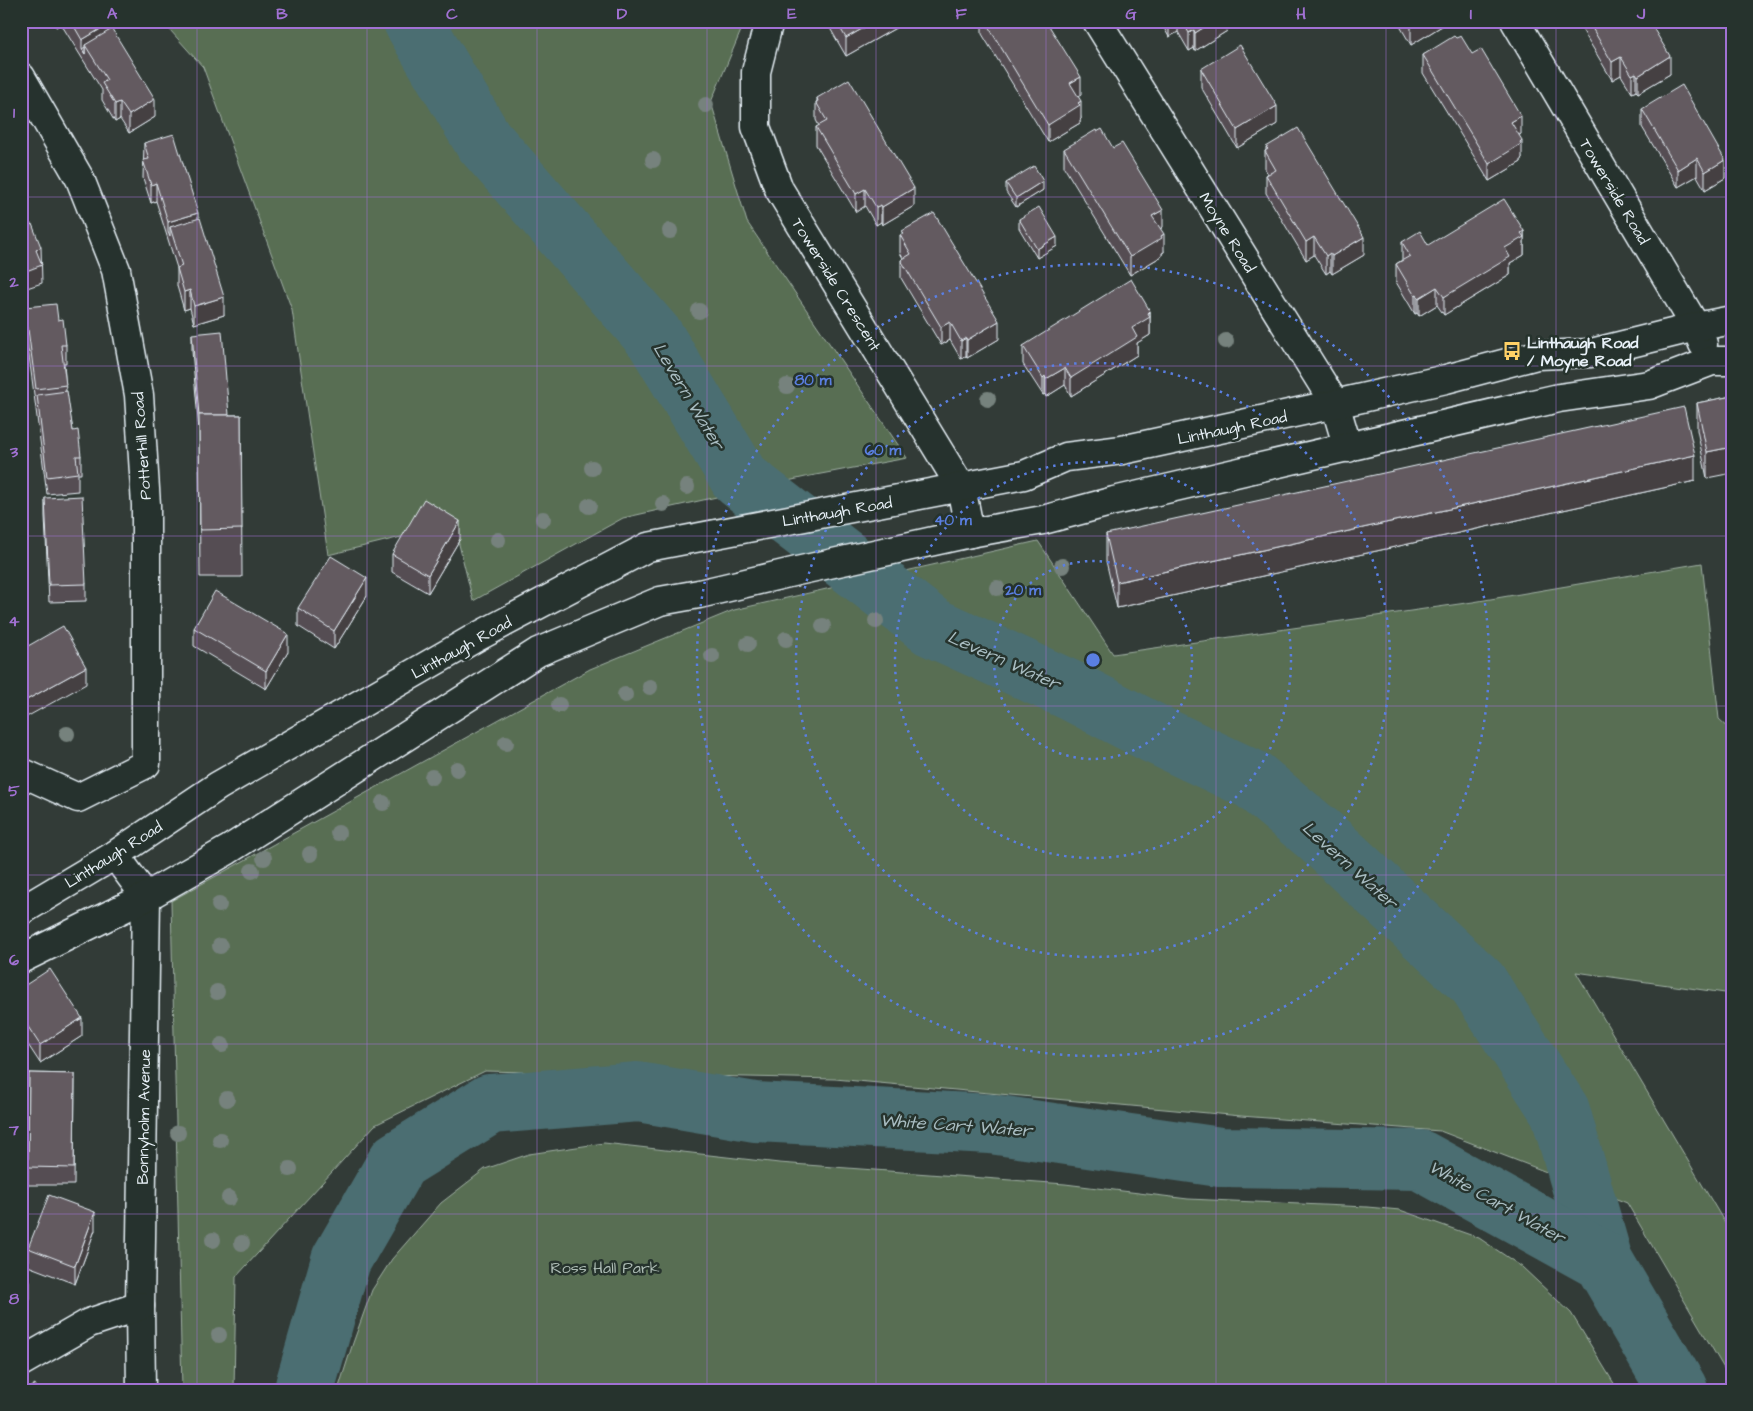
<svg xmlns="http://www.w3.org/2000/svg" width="1753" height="1411" viewBox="0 0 1753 1411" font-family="'Architects Daughter',sans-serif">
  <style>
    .green { fill: #586e52; stroke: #a0b0a5 }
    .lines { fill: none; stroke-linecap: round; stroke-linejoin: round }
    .river { stroke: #4b6e72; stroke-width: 60 }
    .minor-casing { stroke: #e8f1f8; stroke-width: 31 }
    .minor { stroke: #26332d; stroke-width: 28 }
    .tree { fill: #76827d }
    .wall { fill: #554d53; stroke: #e8f1f8 }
    .shaded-wall { fill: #453f43; stroke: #e8f1f8 }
    .building { fill: #635a60; stroke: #e8f1f8 }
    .grid { fill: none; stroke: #a171d3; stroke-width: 1; stroke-opacity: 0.55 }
    .ring { fill: none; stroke: #5a7fe2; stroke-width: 2.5; stroke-dasharray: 2.5 5 }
    .labels { text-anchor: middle; stroke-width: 5; stroke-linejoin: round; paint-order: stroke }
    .street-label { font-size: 16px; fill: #e8f1f8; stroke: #26332d }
    .poi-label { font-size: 16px; font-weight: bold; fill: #e8f1f8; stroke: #26332d; text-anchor: start }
    .park-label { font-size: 16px; fill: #aebdb6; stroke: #26332d }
    .water-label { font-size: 18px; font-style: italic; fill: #a9bdc2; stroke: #26332d }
    .centre { fill: #5a7fe2; stroke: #26332d; stroke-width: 2.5 }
    .ring-label { font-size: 15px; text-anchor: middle; font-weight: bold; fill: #5a7fe2; stroke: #26332d; stroke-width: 5; stroke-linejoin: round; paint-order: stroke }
    .neatline { fill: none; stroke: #a171d3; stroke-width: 2 }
    .grid-label { font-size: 16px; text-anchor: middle; font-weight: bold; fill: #a171d3 }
  </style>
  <rect width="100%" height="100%" fill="#323b37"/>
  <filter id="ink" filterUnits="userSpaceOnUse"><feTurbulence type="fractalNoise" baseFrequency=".02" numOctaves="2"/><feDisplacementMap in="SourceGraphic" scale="10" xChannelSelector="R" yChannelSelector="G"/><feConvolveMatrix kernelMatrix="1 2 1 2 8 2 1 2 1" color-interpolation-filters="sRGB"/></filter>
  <g filter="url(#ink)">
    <g class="green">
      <path d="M162,21H745L711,102L747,222L907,458L810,476L623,518L473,601L454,524L328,555L292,310L203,67Z"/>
      <path d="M1038,541L1113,654L1473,602L1702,563L1719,719L1732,731V994L1576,972L1732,1235V1382L1627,1203L1440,1131L1241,1116L835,1079L485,1071L375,1125L236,1277L234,1390H182L171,901L590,669L734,610Z"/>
      <path d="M604,1143L779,1163L1065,1184L1188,1199L1367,1207L1400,1210L1479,1238L1522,1267L1571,1313L1618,1390H338L353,1343L372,1290L392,1259L441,1203L485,1169L529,1154Z"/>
    </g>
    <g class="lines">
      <g class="river">
        <path d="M413,21L483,140L655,338L740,479L932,627L1074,692L1155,734L1253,780L1319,835L1478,983L1560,1111L1603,1261"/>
        <path d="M306,1390L305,1386L341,1260L398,1161L490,1104L638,1092L755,1112L991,1124L1220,1157L1420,1160L1603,1261L1678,1390"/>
      </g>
      <g class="minor-casing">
        <g id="minor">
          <path d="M769,21L756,72V127L779,189L961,487L970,533"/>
          <path d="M1097,21L1335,404L1348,448"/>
          <path d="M1515,21L1696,327L1703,344"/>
          <path d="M21,77L80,179L116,270L139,395L146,505V764L78,798L21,772"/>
          <path d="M115,855L146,897L140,1306L141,1390"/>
          <path d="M21,911L115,855L218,786L475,638L648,547L1024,475L1066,457L1122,450L1335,404L1446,379L1537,355L1591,353L1696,327L1732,320"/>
          <path d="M21,959L146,897L228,850L538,652L660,601L699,594L797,571L970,533L1043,520L1114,501L1559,398L1649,385L1712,361H1732"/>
          <path d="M21,1362L89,1323L140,1306"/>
        </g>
      </g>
      <use href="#minor" class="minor"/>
    </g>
    <g class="tree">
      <circle cx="706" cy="105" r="8"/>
      <circle cx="653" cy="160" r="8"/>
      <circle cx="670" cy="231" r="8"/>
      <circle cx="699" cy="311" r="8"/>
      <circle cx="1226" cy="341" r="8"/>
      <circle cx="787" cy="386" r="8"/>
      <circle cx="988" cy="399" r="8"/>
      <circle cx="592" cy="468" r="8"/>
      <circle cx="687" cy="487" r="8"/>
      <circle cx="663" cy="504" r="8"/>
      <circle cx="589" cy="506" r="8"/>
      <circle cx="543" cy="519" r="8"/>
      <circle cx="498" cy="540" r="8"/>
      <circle cx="1062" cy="566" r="8"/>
      <circle cx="997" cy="588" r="8"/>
      <circle cx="876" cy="621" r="8"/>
      <circle cx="823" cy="626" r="8"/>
      <circle cx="786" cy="639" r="8"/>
      <circle cx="748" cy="644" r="8"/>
      <circle cx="712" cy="656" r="8"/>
      <circle cx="650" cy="687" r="8"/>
      <circle cx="625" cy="695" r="8"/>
      <circle cx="559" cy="705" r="8"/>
      <circle cx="67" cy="734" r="8"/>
      <circle cx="506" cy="743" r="8"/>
      <circle cx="457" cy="769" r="8"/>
      <circle cx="432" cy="777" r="8"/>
      <circle cx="383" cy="803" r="8"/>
      <circle cx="338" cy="833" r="8"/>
      <circle cx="310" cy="854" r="8"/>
      <circle cx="264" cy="858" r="8"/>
      <circle cx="252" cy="871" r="8"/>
      <circle cx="219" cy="905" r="8"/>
      <circle cx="220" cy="946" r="8"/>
      <circle cx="217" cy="992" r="8"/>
      <circle cx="222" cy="1045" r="8"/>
      <circle cx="227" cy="1099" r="8"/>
      <circle cx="178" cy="1133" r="8"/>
      <circle cx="220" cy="1140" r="8"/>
      <circle cx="290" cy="1169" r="8"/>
      <circle cx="229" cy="1198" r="8"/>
      <circle cx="213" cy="1240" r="8"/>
      <circle cx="242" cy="1243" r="8"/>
      <circle cx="219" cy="1335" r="8"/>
    </g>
    <g class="wall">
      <path d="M53,21H107L109,31L155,117L129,133L120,119L115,122L102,100V90L82,58L61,24L56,27Z"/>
      <path d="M827,21H908L846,56L827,23Z"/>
      <path d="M982,21H1046L1081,95L1078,96L1081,119L1080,120V123L1048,142L982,34Z"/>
      <path d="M1160,21H1227V31L1195,51L1194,48L1189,51L1178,32L1169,37Z"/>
      <path d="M1397,21H1450L1411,45Z"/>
      <path d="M1577,21H1649L1670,74L1638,93L1636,91L1632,93L1621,75L1612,80Z"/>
      <path d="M1456,38L1521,134L1519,135L1522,158L1521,159V162L1489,181L1423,73V55Z"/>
      <path d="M1201,69L1277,124L1237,148L1201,87Z"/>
      <path d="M817,98L914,206L882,225L881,222L876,225L865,206L856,212L816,145V127L819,126L816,120V102L817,101Z"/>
      <path d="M1642,109L1725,178L1705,190L1697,176L1678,187L1642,127Z"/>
      <path d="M144,143L198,218L224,315L194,324L190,308L184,310L177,286V268L156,201L151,203L143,178Z"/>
      <path d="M1266,147L1364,255L1332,274L1330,271L1326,274L1314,255L1306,260L1266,193V175L1268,174L1265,169V151L1266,150Z"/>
      <path d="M1064,149L1163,227L1160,229L1164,252L1162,253V256L1130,275L1064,167Z"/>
      <path d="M1006,183L1043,190L1016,207L1006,192Z"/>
      <path d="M1019,219L1057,246L1037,258L1019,228Z"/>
      <path d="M902,231L999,339L967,358L966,356L961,359L950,340L941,345L901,278V260L903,258L900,253V235H902Z"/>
      <path d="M1524,231V255L1510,263V275L1444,315L1437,305L1419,316L1417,313L1415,314L1396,282V264L1402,260V242L1428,245Z"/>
      <path d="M25,307L58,320L66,345V363H64L66,391L73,431L81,456V474H78V491L47,494L25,325Z"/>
      <path d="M1150,311V335L1137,343V355L1071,396L1065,385L1046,397L1045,394L1043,395L1023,364V346Z"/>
      <path d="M192,334L229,415H241L242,577H200L199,431L192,351Z"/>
      <path d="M1732,396L1707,478L1697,430V403Z"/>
      <path d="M1695,481L1117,608L1106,561V534Z"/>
      <path d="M45,498L86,584V601L49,602L45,516Z"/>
      <path d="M460,539L428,593L392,572V554Z"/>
      <path d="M367,596L334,649L298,626V608Z"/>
      <path d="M194,628L288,652L266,689L194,646Z"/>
      <path d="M21,988L82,1036L40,1063L21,1034Z"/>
      <path d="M29,1073L75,1074L74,1185H28Z"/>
      <path d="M95,1230L75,1284L28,1266V1248Z"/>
    </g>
    <g class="shaded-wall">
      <path d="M56,21H61V24L56,27Z"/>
      <path d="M876,21H908L846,56V38Z"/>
      <path d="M1169,21H1178V32L1169,37Z"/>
      <path d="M1214,21H1227V31L1195,51V33Z"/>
      <path d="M1420,21H1450L1411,45V27Z"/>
      <path d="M109,24V40L85,45V54L82,49V40Z"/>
      <path d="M1194,30V48L1189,51V33Z"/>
      <path d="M1670,56V74L1638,93V76Z"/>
      <path d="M1621,57V75L1612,80V62Z"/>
      <path d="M1636,73V91L1632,93V75Z"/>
      <path d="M1081,77V95L1070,101V83Z"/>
      <path d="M155,99V117L129,133V115Z"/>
      <path d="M1081,101V119L1080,120V123L1048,142V125Z"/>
      <path d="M120,102V119L115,122V104Z"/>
      <path d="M1277,106V124L1237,148V130Z"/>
      <path d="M1521,116V134L1511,140V122Z"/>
      <path d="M1522,140V158L1521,159V162L1489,181V164Z"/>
      <path d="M1697,158V176L1678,187V170Z"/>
      <path d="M1725,160V178L1705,190V172Z"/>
      <path d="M1043,181V190L1016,207V198Z"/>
      <path d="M156,183V201L151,203V185Z"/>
      <path d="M914,188V206L882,225V207Z"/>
      <path d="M865,189V206L856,212V194Z"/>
      <path d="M881,205V222L876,225V207Z"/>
      <path d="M1163,210V227L1152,234V216Z"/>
      <path d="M198,213V227H170V236L168,231V222Z"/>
      <path d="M1524,231V255L1510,263V275L1444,315V297L1505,248L1521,233Z"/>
      <path d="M1164,234V252L1162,253V256L1130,275V257Z"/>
      <path d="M1057,237V246L1037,258V249Z"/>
      <path d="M1314,237V255L1306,260V242Z"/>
      <path d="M1364,237V255L1332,274V256Z"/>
      <path d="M41,247L42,283L21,290V273L36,250Z"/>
      <path d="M1330,253V271L1326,274V256Z"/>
      <path d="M1437,287V305L1419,316V298Z"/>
      <path d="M190,290V308L184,310V292Z"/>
      <path d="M1417,295V313L1415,314V296Z"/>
      <path d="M224,297V315L194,324V306Z"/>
      <path d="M1150,311V335L1137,343V355L1071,396V378Z"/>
      <path d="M999,321V339L967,358V340Z"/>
      <path d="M950,322V340L941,345V327Z"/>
      <path d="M966,338V356L961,359V341Z"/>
      <path d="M1065,368V385L1046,397V379Z"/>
      <path d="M1045,376V394L1043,395V378Z"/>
      <path d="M1732,447V473L1707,478V452Z"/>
      <path d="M1695,455V481L1117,608V582Z"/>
      <path d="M460,521V539L428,593V575Z"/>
      <path d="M367,578V596L334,649V631Z"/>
      <path d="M288,634V652L266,689V671Z"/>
      <path d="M86,667V684L21,720V703Z"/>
      <path d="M82,1018V1036L40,1063V1045Z"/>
      <path d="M95,1212V1230L75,1284V1266Z"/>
      <path d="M30,1282V1299L21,1304V1287Z"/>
    </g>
    <g class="building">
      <path d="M71,21H107L109,24L82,40Z"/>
      <path d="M836,21H876L846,38Z"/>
      <path d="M985,21H1046L1081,77L1070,83L1081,101L1078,103L1080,105L1048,125Z"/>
      <path d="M1182,21H1214L1195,33L1194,30L1189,33Z"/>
      <path d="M1408,21H1420L1411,27Z"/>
      <path d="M1588,21H1649L1670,56L1638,76L1636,73L1632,75L1621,57L1612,62Z"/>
      <path d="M112,29L155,99L129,115L120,102L115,104L102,83L107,80L85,45Z"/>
      <path d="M1454,36L1456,38L1461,36L1472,54L1481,49L1521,116L1511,122L1522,140L1520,142L1521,144L1489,164L1423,55Z"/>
      <path d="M1240,45L1277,106L1237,130L1201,69Z"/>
      <path d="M85,47V54L82,49Z"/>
      <path d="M849,79L914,188L882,207L881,205L876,207L865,189L856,194L816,127L827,121L816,102L818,101L817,98Z"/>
      <path d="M1682,85L1725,160L1705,172L1697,158L1678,170L1642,109Z"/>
      <path d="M1298,128L1364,237L1332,256L1330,253L1326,256L1314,237L1306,242L1266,175L1276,170L1265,151L1268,149L1266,147Z"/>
      <path d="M1102,129L1113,148L1122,143L1163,210L1152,216L1164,234L1161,236L1162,238L1130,257L1064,149L1096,130L1097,132Z"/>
      <path d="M174,134L198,213L168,222L156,183L151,185L143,160L149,159L144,143Z"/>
      <path d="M1034,166L1043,181L1016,198L1006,183Z"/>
      <path d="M1504,199L1524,231L1521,233L1524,237L1505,248L1510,257L1444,297L1437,287L1419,298L1417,295L1415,296L1396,264L1410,256L1402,242L1420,231L1428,245Z"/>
      <path d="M1039,207L1057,237L1037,249L1019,219Z"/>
      <path d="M21,209L27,226L32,224L41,247L36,250L42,265L21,273Z"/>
      <path d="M934,213L999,321L967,340L966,338L961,341L950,322L941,327L901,260L911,254L900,235L903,234L902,231Z"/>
      <path d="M200,218L224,297L194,306L190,290L184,292L177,268L182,266L170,227Z"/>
      <path d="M1131,279L1150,311L1148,313L1150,317L1132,328L1137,337L1071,378L1065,368L1046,379L1045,376L1043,378L1023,346Z"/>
      <path d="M56,304L58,320L63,319L66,345H61L66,385L36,389L25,307Z"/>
      <path d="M222,331L229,415H199L192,334Z"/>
      <path d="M67,391L73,431L78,430L81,456H76L78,473L47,477L37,395Z"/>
      <path d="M1732,396V447L1707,452L1697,403Z"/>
      <path d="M1684,407L1695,455L1117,582L1106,534Z"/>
      <path d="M199,415H241L242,529L200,530Z"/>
      <path d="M82,496L86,584L49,585L45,498Z"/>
      <path d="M424,499L460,521L428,575L392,554Z"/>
      <path d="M331,556L367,578L334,631L298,608Z"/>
      <path d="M215,591L288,634L266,671L194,628Z"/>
      <path d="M63,626L86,667L21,703V650Z"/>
      <path d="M50,969L82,1018L40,1045L21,1016V988Z"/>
      <path d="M29,1073L75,1074L74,1168L28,1167Z"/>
      <path d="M49,1195L95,1212L75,1266L28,1248Z"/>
      <path d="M21,1265L30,1282L21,1287Z"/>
      <path d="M35,1384L38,1390H26Z"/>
    </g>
  </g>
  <path class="grid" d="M197,21V1390M367,21V1390M537,21V1390M707,21V1390M876,21V1390M1046,21V1390M1216,21V1390M1386,21V1390M1556,21V1390M21,197H1732M21,366H1732M21,536H1732M21,706H1732M21,875H1732M21,1044H1732M21,1214H1732"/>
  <g class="ring">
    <circle cx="1093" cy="660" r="99"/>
    <circle cx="1093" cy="660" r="198"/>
    <circle cx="1093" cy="660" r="297"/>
    <circle cx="1093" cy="660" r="396"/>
  </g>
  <defs>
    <g id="bus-bare" transform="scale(1.5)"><path d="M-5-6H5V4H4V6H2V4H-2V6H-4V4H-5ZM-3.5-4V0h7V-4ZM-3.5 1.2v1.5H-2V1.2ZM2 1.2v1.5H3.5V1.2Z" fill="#ffd166" stroke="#26332d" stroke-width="2.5" paint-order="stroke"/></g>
  </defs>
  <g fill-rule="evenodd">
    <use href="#bus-bare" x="1512" y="351"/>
  </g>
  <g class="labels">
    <g class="street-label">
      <text transform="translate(1615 191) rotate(59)" y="6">Towerside Road</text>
      <text transform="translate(1228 232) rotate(58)" y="6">Moyne Road</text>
      <text transform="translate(837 284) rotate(58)" y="6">Towerside Crescent</text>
      <text transform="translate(1232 427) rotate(-12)" y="6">Linthaugh Road</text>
      <text transform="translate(141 446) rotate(-94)" y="6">Potterhill Road</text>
      <text transform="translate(837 511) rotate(-10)" y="6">Linthaugh Road</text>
      <text transform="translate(461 647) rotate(-29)" y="6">Linthaugh Road</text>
      <text transform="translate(113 854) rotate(-32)" y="6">Linthaugh Road</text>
      <text transform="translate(143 1117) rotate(-89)" y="6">Bonnyholm Avenue</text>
    </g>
    <g class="poi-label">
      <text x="1527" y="348">Linthaugh Road<tspan x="1527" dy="18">/ Moyne Road</tspan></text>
    </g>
    <g class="park-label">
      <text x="605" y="1273">Ross Hall Park</text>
    </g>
    <g class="water-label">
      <text transform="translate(689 396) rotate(59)" y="6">Levern Water</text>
      <text transform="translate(1004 660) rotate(24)" y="6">Levern Water</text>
      <text transform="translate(1350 865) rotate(42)" y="6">Levern Water</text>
      <text transform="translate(956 1125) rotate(4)" y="6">White Cart Water</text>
      <text transform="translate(1497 1202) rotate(29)" y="6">White Cart Water</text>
    </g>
  </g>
  <circle cx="1093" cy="660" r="8" class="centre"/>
  <g class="ring-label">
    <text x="813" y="385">80 m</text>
    <text x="883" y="455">60 m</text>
    <text x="953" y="525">40 m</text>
    <text x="1023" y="595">20 m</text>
  </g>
  <rect width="1753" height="1411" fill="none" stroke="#26332d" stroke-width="55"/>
  <rect x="28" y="28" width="1698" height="1356" class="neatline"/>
  <g class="grid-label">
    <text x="112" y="19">A</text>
    <text x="282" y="19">B</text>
    <text x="452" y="19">C</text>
    <text x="622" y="19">D</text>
    <text x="792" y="19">E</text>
    <text x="961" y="19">F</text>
    <text x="1131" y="19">G</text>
    <text x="1301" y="19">H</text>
    <text x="1471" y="19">I</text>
    <text x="1641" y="19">J</text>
    <text x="14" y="118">1</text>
    <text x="14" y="287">2</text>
    <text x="14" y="457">3</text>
    <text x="14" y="626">4</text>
    <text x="14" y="796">5</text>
    <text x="14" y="965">6</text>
    <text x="14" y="1135">7</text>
    <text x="14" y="1304">8</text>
  </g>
</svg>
